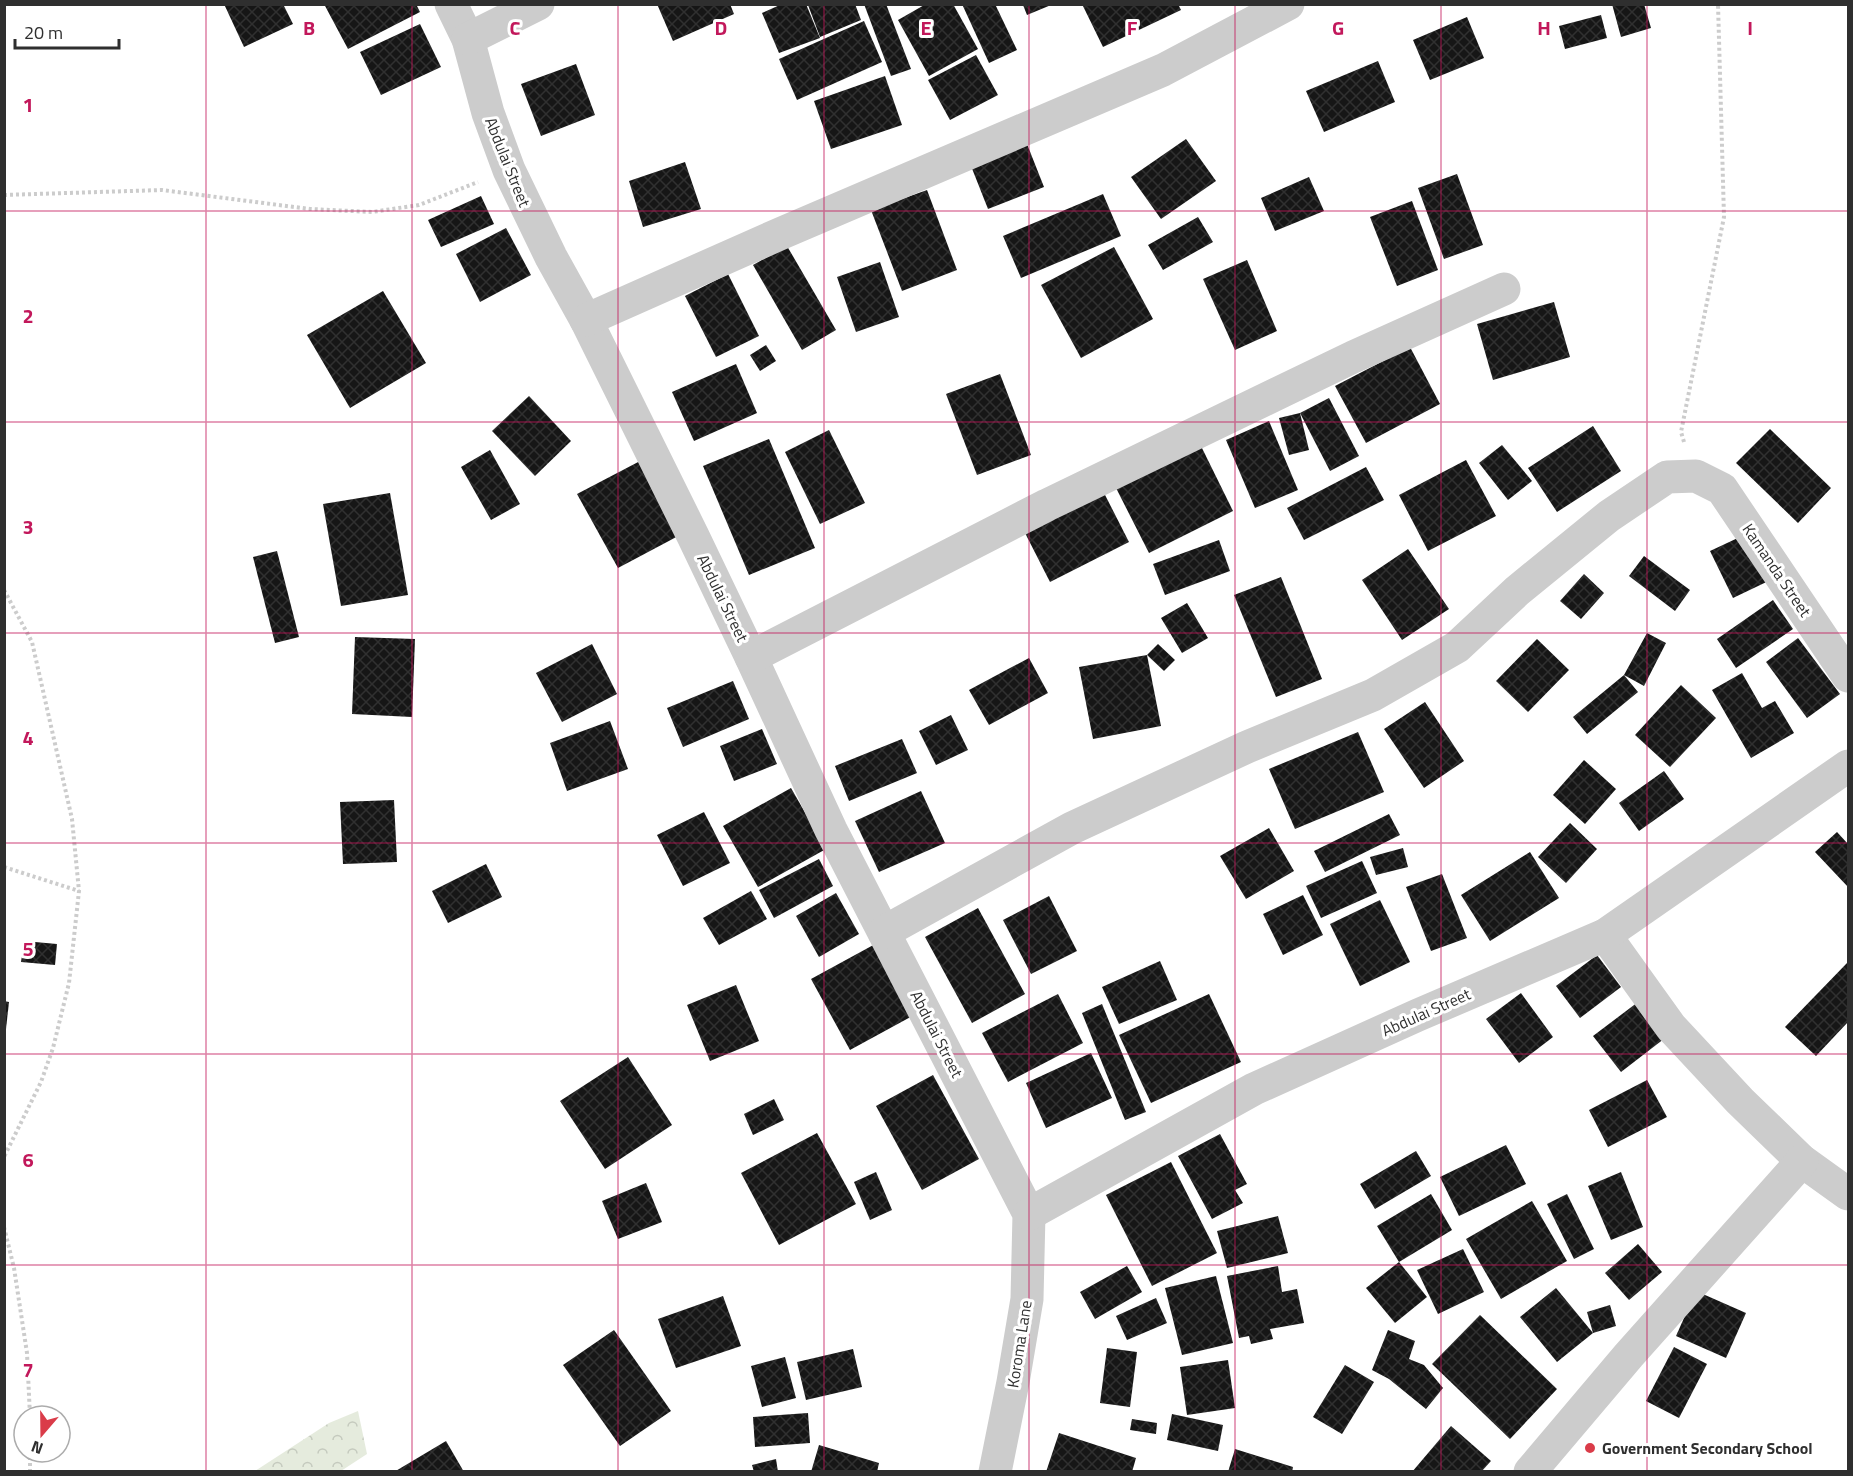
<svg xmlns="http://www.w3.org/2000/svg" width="1853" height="1476" viewBox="0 0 1853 1476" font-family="'Titillium Web',sans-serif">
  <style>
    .forest { fill: url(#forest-crowns) }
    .building { fill: url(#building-cross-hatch) }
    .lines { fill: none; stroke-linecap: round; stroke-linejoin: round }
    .path { stroke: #ccc; stroke-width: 4; stroke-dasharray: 3 3; stroke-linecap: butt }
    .minor { stroke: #ccc; stroke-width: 33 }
    .grid { fill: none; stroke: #c2185b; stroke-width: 1.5; stroke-opacity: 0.55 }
    .poi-dot { fill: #da3c49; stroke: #fff; stroke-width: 2 }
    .labels { text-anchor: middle; stroke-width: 6; stroke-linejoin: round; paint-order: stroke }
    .street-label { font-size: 16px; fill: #2f2f2f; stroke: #fff }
    .poi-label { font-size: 16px; font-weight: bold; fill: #2f2f2f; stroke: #fff; text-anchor: start }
    .grid-label { font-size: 20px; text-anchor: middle; font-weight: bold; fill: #c2185b; stroke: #fff; stroke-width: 6; stroke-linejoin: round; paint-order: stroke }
  </style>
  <defs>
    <pattern id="forest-crowns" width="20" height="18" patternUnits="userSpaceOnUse" patternTransform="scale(1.5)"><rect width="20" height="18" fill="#e5ebdd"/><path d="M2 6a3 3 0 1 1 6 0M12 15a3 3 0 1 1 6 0" fill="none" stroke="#c5cabe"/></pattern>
    <pattern id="building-cross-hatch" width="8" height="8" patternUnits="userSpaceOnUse" patternTransform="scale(1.5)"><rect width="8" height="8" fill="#161616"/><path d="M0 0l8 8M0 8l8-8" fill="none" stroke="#303030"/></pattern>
  </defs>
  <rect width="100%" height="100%" fill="#fff"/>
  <path class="forest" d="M358,1411L367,1454L341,1471H255L329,1423Z"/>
  <g class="building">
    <path d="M224,4H283L293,24L244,47Z"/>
    <path d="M324,4H416L420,12L348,49Z"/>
    <path d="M657,4H730L734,14L673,41Z"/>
    <path d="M782,4H806L820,38L779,53L762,13Z"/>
    <path d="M855,4L861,20L820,37L808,5Z"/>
    <path d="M864,4H886L911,69L891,76Z"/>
    <path d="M926,4H953L978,49L929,76L898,20Z"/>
    <path d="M962,4H995L1017,50L989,63Z"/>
    <path d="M1082,4H1178L1181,10L1103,47Z"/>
    <path d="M1612,4H1644L1651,28L1621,37Z"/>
    <path d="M1023,5H1051L1027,15Z"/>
    <path d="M1601,15L1607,38L1565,49L1559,26Z"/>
    <path d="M1467,17L1484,58L1430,80L1413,40Z"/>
    <path d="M864,21L882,62L797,100L779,59Z"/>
    <path d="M420,24L441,67L381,95L360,52Z"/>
    <path d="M976,55L998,95L950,120L928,80Z"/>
    <path d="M1378,61L1395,102L1324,132L1306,91Z"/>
    <path d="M576,64L595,115L541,136L521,84Z"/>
    <path d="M885,76L902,125L831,149L814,101Z"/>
    <path d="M1186,139L1216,181L1161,219L1131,177Z"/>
    <path d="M1027,144L1044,187L988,209L971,166Z"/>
    <path d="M685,162L701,209L643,227L629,181Z"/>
    <path d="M1457,174L1483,245L1444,259L1418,188Z"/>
    <path d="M1309,177L1324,211L1275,231L1261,198Z"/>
    <path d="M927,190L957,270L902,291L871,210Z"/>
    <path d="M1103,194L1121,236L1021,278L1003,236Z"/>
    <path d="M481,196L494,224L441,247L428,220Z"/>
    <path d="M1412,201L1438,270L1397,286L1370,217Z"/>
    <path d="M1198,217L1213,242L1163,270L1148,245Z"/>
    <path d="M506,228L531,275L480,302L456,254Z"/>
    <path d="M787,246L836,330L802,350L753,265Z"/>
    <path d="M1114,247L1153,319L1081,358L1041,285Z"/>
    <path d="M1247,260L1277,331L1235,350L1203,279Z"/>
    <path d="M880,262L899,317L856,332L837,277Z"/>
    <path d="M728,274L759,336L716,357L685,296Z"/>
    <path d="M383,291L426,363L350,408L307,335Z"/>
    <path d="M1554,302L1570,357L1493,380L1477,324Z"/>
    <path d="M766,345L776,361L760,371L750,355Z"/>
    <path d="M1410,347L1440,404L1366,443L1335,386Z"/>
    <path d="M736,364L757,413L694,441L672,392Z"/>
    <path d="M1000,374L1031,455L977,475L946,394Z"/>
    <path d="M529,396L571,441L535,476L492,431Z"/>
    <path d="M1329,398L1359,456L1330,471L1300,413Z"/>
    <path d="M1300,413L1309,450L1289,455L1279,418Z"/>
    <path d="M1269,421L1298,490L1255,508L1226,440Z"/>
    <path d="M1593,426L1621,471L1557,512L1528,468Z"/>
    <path d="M1770,429L1831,488L1798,523L1736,463Z"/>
    <path d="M829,430L865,503L820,524L785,452Z"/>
    <path d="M769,439L815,548L749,575L703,466Z"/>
    <path d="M1200,444L1233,511L1149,553L1115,486Z"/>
    <path d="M1502,445L1532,481L1508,500L1479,463Z"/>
    <path d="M490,450L520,504L491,520L461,467Z"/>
    <path d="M642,460L682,534L618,568L577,494Z"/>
    <path d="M1466,460L1496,516L1428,551L1399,495Z"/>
    <path d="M1366,467L1384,500L1304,540L1287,508Z"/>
    <path d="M1102,489L1129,542L1050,582L1023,529Z"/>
    <path d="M390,493L408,595L341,606L323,504Z"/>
    <path d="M1757,529L1779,576L1733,598L1710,551Z"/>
    <path d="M1219,540L1230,571L1165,595L1153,564Z"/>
    <path d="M1408,549L1449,609L1402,640L1362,580Z"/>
    <path d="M277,551L299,637L275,643L253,557Z"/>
    <path d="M1644,556L1690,590L1675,611L1629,576Z"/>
    <path d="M1584,574L1604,593L1581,619L1560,601Z"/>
    <path d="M1281,577L1322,679L1276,697L1234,595Z"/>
    <path d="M1773,600L1793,629L1736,668L1717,639Z"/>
    <path d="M1187,603L1208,638L1182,653L1161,618Z"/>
    <path d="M1647,633L1666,643L1644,686L1624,675L1638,692L1587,734L1573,717L1624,675Z"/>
    <path d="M355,637L415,639L412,717L352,714Z"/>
    <path d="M1798,638L1840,694L1807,718L1766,662Z"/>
    <path d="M1537,639L1569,670L1528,712L1496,681Z"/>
    <path d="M592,644L617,694L562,722L536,673Z"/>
    <path d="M1158,644L1175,660L1164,671L1147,655Z"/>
    <path d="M1147,655L1161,726L1093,739L1079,667Z"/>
    <path d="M1029,658L1048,693L989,725L969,690Z"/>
    <path d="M1742,673L1762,708L1775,701L1794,733L1751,758L1712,690Z"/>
    <path d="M733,681L749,719L683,747L667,708Z"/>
    <path d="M1681,685L1716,718L1670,767L1635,735Z"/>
    <path d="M1425,702L1464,761L1424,788L1384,729Z"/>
    <path d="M951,715L968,750L936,765L919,731Z"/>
    <path d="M610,721L628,769L567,791L550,743Z"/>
    <path d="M762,729L777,764L734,781L720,746Z"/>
    <path d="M1358,732L1384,792L1295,829L1269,769Z"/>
    <path d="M902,739L917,773L849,801L835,766Z"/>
    <path d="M1584,760L1616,789L1585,824L1553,795Z"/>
    <path d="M1664,771L1684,799L1639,831L1619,803Z"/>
    <path d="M791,788L826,849L758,887L723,826Z"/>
    <path d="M921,791L945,843L879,872L855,821Z"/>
    <path d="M394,800L397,862L343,864L340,802Z"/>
    <path d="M704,812L730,863L683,886L657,835Z"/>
    <path d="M1389,814L1400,835L1325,872L1314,851Z"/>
    <path d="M1570,823L1597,849L1566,883L1538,857Z"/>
    <path d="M1269,828L1294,871L1246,899L1220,856Z"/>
    <path d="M1837,832L1848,844V887L1815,852Z"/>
    <path d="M1403,848L1408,867L1376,875L1370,857Z"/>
    <path d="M1530,852L1559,898L1490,941L1461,895Z"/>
    <path d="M819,859L833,886L774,918L759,890Z"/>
    <path d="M1362,861L1377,893L1321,918L1306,886Z"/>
    <path d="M486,864L502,897L448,923L432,891Z"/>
    <path d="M1442,874L1467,938L1431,951L1406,887Z"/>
    <path d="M751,891L767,919L719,945L703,918Z"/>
    <path d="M836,893L859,934L819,957L796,916Z"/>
    <path d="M1303,895L1323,935L1283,955L1263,914Z"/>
    <path d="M1049,896L1077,951L1031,974L1003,920Z"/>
    <path d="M1380,900L1410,962L1360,986L1330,924Z"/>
    <path d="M978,908L1025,994L972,1023L925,937Z"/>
    <path d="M24,941L57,944L55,965L21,962Z"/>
    <path d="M877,943L916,1014L850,1050L811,979Z"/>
    <path d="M1597,955L1621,987L1580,1018L1556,986Z"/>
    <path d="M1160,961L1177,1000L1119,1024L1102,987Z"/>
    <path d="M1848,962V1022L1816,1056L1785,1027Z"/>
    <path d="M736,985L759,1041L710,1061L687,1005Z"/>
    <path d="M1521,993L1553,1037L1519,1063L1486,1019Z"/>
    <path d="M1058,994L1083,1043L1008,1082L982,1033Z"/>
    <path d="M1209,994L1241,1062L1151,1103L1119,1035Z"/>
    <path d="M1642,999L1669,1035L1621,1072L1593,1036Z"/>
    <path d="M4,1001L9,1002L6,1029L4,1028Z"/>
    <path d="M1102,1004L1146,1112L1125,1120L1082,1013Z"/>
    <path d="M1091,1053L1112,1098L1046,1128L1026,1083Z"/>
    <path d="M628,1057L672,1125L605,1169L560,1101Z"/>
    <path d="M933,1075L979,1159L922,1190L876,1106Z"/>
    <path d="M1647,1080L1667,1117L1608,1147L1589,1110Z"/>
    <path d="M774,1099L784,1120L753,1135L744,1114Z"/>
    <path d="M817,1133L856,1204L779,1245L741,1173Z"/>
    <path d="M1220,1134L1247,1184L1235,1190L1243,1203L1212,1219L1178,1156Z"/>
    <path d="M1506,1145L1526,1184L1459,1216L1440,1177Z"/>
    <path d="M1416,1151L1431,1176L1375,1209L1360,1184Z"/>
    <path d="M1171,1162L1217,1253L1152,1286L1106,1195Z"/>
    <path d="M876,1172L892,1210L870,1220L854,1182Z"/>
    <path d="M1621,1172L1643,1227L1611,1240L1588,1186Z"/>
    <path d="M646,1183L662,1222L618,1239L602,1201Z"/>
    <path d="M1431,1194L1452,1230L1399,1262L1377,1226Z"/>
    <path d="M1567,1194L1594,1249L1574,1259L1547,1204Z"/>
    <path d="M1532,1201L1567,1261L1501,1299L1466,1239Z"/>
    <path d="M1278,1216L1288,1253L1227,1268L1217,1231Z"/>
    <path d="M1638,1244L1662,1272L1629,1300L1605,1273Z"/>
    <path d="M1463,1249L1484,1292L1438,1314L1417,1270Z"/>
    <path d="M1399,1262L1427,1297L1395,1323L1366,1288Z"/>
    <path d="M1127,1266L1142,1292L1095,1319L1080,1292Z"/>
    <path d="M1278,1266L1282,1292L1297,1289L1304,1323L1270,1329L1273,1339L1251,1344L1249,1336L1239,1338L1227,1276Z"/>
    <path d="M1216,1276L1233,1343L1182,1355L1165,1288Z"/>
    <path d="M1556,1288L1593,1333L1557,1362L1520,1317Z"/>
    <path d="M1696,1291L1746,1313L1726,1358L1676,1336Z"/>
    <path d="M723,1296L741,1346L676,1368L658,1319Z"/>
    <path d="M1156,1298L1167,1323L1127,1340L1116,1316Z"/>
    <path d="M1610,1305L1616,1326L1593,1333L1587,1312Z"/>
    <path d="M1480,1315L1557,1389L1510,1439L1432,1364Z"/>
    <path d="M614,1330L671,1411L620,1446L563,1365Z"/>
    <path d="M1388,1330L1415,1341L1409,1359L1424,1365L1443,1388L1426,1409L1389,1379L1372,1370Z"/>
    <path d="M1674,1347L1707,1364L1679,1418L1646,1401Z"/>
    <path d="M1107,1348L1137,1352L1130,1407L1100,1403Z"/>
    <path d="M853,1349L862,1387L806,1400L797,1362Z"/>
    <path d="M785,1357L796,1398L762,1407L751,1366Z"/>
    <path d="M1228,1360L1235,1408L1187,1415L1180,1367Z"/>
    <path d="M1345,1365L1374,1382L1342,1434L1313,1417Z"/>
    <path d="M808,1413L810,1443L755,1447L753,1417Z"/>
    <path d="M1172,1414L1223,1425L1218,1451L1167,1440Z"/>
    <path d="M1132,1419L1157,1423L1156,1434L1130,1430Z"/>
    <path d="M1451,1426L1491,1461L1481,1472H1412Z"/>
    <path d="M1059,1433L1136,1458L1132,1472H1046Z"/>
    <path d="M446,1441L464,1472H394Z"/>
    <path d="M819,1445L879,1463L877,1472H811Z"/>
    <path d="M1235,1449L1293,1467L1292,1472H1228Z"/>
    <path d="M776,1459L778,1472H754L752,1465Z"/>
  </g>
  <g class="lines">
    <g class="path">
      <path d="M4,195L162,190L310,209L372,212L419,205L478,182"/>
      <path d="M1684,442L1681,432L1724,217L1718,4"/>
      <path d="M4,590L32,642L72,819L79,891L69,983L53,1048L41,1082L4,1157"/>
      <path d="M4,867L79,891"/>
      <path d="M4,1227L14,1268L27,1353L30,1416"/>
      <path d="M30,1472V1452"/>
    </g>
    <g class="minor">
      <path d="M451,4L468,39L488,113L509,170L551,257L586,320L693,536L751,657L831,830L1029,1214L1027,1299L1013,1382L995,1472"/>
      <path d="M468,39L538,4"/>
      <path d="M586,320L782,233L1163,70L1288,4"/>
      <path d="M751,657L1047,505L1353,357L1504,289"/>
      <path d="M884,932L1072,828L1247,747L1373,695L1457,647L1517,591L1609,516L1667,477L1696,476L1722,489L1848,676"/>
      <path d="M1605,935L1671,1027L1740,1101L1802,1161L1848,1194"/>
      <path d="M1029,1214L1254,1089L1418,1015L1605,935L1848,766"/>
      <path d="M1530,1472L1629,1355L1802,1161"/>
    </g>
  </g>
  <path class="grid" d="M206,4V1472M412,4V1472M618,4V1472M824,4V1472M1029,4V1472M1235,4V1472M1441,4V1472M1647,4V1472M4,211H1848M4,422H1848M4,633H1848M4,843H1848M4,1054H1848M4,1265H1848"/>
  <circle class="poi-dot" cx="1590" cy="1448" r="6"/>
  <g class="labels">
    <g class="street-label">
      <text transform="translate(508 162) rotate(68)" y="6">Abdulai Street</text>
      <text transform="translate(1777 570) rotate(56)" y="6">Kamanda Street</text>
      <text transform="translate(723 598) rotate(64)" y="6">Abdulai Street</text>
      <text transform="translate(1426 1012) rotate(-24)" y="6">Abdulai Street</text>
      <text transform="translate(937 1034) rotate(63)" y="6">Abdulai Street</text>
      <text transform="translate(1019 1344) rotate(-81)" y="6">Koroma Lane</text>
    </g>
    <g class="poi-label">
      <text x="1602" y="1454">Government Secondary School</text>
    </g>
  </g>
  <g class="grid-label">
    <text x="309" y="35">B</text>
    <text x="515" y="35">C</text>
    <text x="721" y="35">D</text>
    <text x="926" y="35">E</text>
    <text x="1132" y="35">F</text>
    <text x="1338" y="35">G</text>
    <text x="1544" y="35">H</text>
    <text x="1750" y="35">I</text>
    <text x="28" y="112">1</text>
    <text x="28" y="323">2</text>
    <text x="28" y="534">3</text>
    <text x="28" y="745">4</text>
    <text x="28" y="956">5</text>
    <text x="28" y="1167">6</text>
    <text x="28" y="1377">7</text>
  </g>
  <rect width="1853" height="1476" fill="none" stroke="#2f2f2f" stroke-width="12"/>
  <g transform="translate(42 1434) rotate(200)"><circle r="28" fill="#ffffff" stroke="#acacac" stroke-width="1.5"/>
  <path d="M0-4.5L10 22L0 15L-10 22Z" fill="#da3c49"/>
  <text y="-9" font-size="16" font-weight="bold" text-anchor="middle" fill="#2f2f2f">N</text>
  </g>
  <path d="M15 39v9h104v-9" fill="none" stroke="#2f2f2f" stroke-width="3"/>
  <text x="24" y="39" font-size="18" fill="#2f2f2f" stroke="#ffffff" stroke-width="4.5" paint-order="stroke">20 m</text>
</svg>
